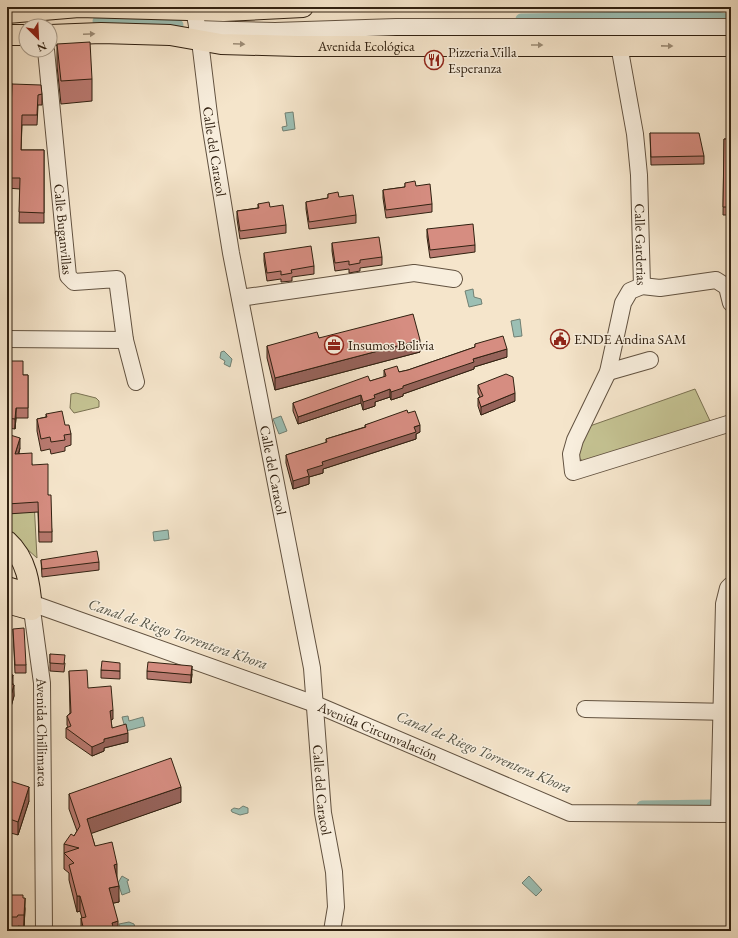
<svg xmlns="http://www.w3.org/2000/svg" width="738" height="938" viewBox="0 0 738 938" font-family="'EB Garamond',serif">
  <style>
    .green { fill: #c4c292; stroke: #7a7252 }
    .water { fill: #9cbfb4; stroke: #718073 }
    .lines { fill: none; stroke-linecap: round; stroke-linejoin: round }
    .canal { stroke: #9cbfb4; stroke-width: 11 }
    .minor-casing { stroke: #625240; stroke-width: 18 }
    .major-casing { stroke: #312111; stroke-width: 22 }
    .minor { stroke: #f8eedd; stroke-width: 16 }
    .major { stroke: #f5e5cb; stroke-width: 20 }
    .wall { fill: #b8796f; stroke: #312111 }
    .shaded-wall { fill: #96635a; stroke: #312111 }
    .building { fill: #d68d81; stroke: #312111 }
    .oneway { fill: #9d8d77 }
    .labels { text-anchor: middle; stroke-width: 3; stroke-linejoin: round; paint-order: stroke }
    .street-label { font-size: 14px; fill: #312111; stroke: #f8eedd }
    .poi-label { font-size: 14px; fill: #312111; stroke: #f8eedd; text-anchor: start }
    .water-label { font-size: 15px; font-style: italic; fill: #515042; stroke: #f8eedd }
  </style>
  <rect width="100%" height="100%" fill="#f5e5cb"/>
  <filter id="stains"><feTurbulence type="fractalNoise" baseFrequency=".005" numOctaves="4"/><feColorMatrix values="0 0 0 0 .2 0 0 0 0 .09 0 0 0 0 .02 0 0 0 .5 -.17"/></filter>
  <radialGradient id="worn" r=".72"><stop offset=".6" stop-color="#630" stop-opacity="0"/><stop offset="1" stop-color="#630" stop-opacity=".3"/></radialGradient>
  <g class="green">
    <path d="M695,389L711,423L584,462L579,458L578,442L587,427Z"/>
    <path d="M76,393L96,398L99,401V407L74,413L70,408L71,394Z"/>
    <path d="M7,457L32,463L37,558L7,531Z"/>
  </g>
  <g class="water">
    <path d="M293,112L295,129L283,131L282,127L287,126L285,113Z"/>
    <path d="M473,289L474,297L481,299L482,304L469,307L465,291Z"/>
    <path d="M520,319L522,336L514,337L511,321Z"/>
    <path d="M224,351L232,359L230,367L224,364L225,361L220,358L221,352Z"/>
    <path d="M281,416L287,431L279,434L273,419Z"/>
    <path d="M168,530L169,539L154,541L153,532Z"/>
    <path d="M128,716L129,721L143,717L145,726L126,731L122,717Z"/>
    <path d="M243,806L248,808V813L240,815L232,812L231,810L234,808L239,809Z"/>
    <path d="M122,876L129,880L127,881L130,892L122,895L118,883Z"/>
    <path d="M529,876L542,890L536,896L522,883Z"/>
    <path d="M129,922L134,924L136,931H121L119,924Z"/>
  </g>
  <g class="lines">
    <g class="canal">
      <path d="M521,19L645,17L667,13L709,15L731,20"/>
      <path d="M98,21L178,25"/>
      <path d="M642,806L712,805"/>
    </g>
    <g class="minor-casing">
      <g id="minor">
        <path id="s1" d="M194,10L200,41L210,123L231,253L312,668L323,813L334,872L336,907L332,931"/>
        <path d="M197,29L275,31L396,27H731"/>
        <path id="s2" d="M619,45L635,134L639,175L642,286"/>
        <path id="s3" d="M46,50L68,276L74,282L117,279L125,340L136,382"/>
        <path d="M642,286L630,291L623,303L608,372L575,440L571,454L573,472L731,423"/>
        <path d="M642,286L660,288L716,280L727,287L731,303"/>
        <path d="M240,298L414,273L454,279"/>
        <path d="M7,339L125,340"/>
        <path d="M608,372L650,360"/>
        <path id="s4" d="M31,603L315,704L570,813L731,814"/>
        <path id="s5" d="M32,610L42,683L44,931"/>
        <path d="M585,709L731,712"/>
        <path d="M719,814L724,604L728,588L731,585"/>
      </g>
    </g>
    <g class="major-casing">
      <g id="major">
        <path d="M7,13L79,7L224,11L303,7"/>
        <path d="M7,35H26"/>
        <path id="s6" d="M50,35L101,33L170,35L221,44L297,46H731"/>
        <path d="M7,541C27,559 30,584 32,610L7,603"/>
        <path d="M7,587L30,594"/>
      </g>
    </g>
    <use href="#minor" class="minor"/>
    <use href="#major" class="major"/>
  </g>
  <g class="wall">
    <path d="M57,44L92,79V101L61,104L57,66Z"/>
    <path d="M12,84L42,94V105H38L37,125H22L21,150H44V223H19L20,189L7,188V111H11Z"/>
    <path d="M650,133L704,156V164L651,165Z"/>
    <path d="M724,139H731V215H723Z"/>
    <path d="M405,183L416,186L432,204V212L386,218L383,198V190L405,187Z"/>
    <path d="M328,194L339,197L356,215V223L309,229L306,209V202L328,198Z"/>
    <path d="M258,204L270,207L286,225V233L240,239L237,219V211L258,208Z"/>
    <path d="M427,229L475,245V252L430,258L427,237Z"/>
    <path d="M332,243L382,257V265L360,268V271L349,273V269L335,271L332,251Z"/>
    <path d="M264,253L314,266V274L292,277V281L281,282V279L267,281L264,261Z"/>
    <path d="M319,338L420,352L275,390L267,358V346Z"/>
    <path d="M475,344L507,357L474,367V369L403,394V396L391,400L390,397L375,402V406L363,410L361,403L298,424L293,411V403L384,377V370L399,372L408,370L475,347Z"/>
    <path d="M7,361L23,375H28V418H16L15,429L7,428Z"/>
    <path d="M478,385L515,401L481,415L478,406V398L480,397L478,393Z"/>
    <path d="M408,413L420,432L416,434V439L323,469V473L309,477V484L293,489L286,463V455L326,443V439L365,427V425Z"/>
    <path d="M46,414L65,425L71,434V445L65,447V451L51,454L50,449L41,451L37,431V419L46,417Z"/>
    <path d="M7,434L20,448L19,453L32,465L48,495L52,532V542H39L38,512L7,514Z"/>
    <path d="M41,560L99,562V570L42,577Z"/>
    <path d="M13,629L26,665V673H15Z"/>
    <path d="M50,654L65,663L64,672L50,671Z"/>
    <path d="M7,660L10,661L9,674L13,684L14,696L7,721Z"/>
    <path d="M101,670L120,671V679L101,678Z"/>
    <path d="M69,671L88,688L113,719L111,720L112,728L128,742L104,748V751L92,756L66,738V728L68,727L67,725V716L70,713Z"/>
    <path d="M147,671L192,674L191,683L147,679Z"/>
    <path d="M7,780L29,801L18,835L7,832Z"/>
    <path d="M69,794L181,802L91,833L95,846L117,879L119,902L113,903L118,931H81V918H82L80,911L77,912L69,880V873L64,869V844L74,836L77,831L69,809Z"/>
    <path d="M7,895L23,898L25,909L24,927L18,926L17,929H7Z"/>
  </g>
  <g class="shaded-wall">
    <path d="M420,340V352L275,390V378Z"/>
    <path d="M507,349V357L474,367V369L403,394V396L391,400V392L403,386L473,359Z"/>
    <path d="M390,389V397L375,402V406L363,410V402L374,395Z"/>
    <path d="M515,393V401L481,415V407Z"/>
    <path d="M361,395V403L298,424V417Z"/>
    <path d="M16,408V418L15,429V419Z"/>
    <path d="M420,425V432L416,434V439L323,469V473L309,477V484L293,489V481L307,470L322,462Z"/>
    <path d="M20,438V448L15,464V454Z"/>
    <path d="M192,666V674L191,683V675Z"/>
    <path d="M13,675V686L10,683Z"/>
    <path d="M14,685V696L7,721V709Z"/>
    <path d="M113,710V719L110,720V711Z"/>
    <path d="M128,733V742L104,748V751L92,756V747L104,739Z"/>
    <path d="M29,787V801L18,835V822Z"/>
    <path d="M181,787V802L87,835V819Z"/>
    <path d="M117,864V880L114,865Z"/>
    <path d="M119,886V902L109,904V888Z"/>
    <path d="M77,896H80V911L77,912Z"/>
    <path d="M25,898V909L24,927V915Z"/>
    <path d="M118,921V931H112V923Z"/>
  </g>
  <g class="building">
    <path d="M90,42L92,79L61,81L57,44Z"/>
    <path d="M12,84L41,85L42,94L38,95L37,115H22L21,150H44V213L19,212L20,178H7L8,120H7V111H11Z"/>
    <path d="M650,133H699L704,156L651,157Z"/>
    <path d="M724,139H731V207H723Z"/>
    <path d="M415,181L416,186L430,184L432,204L386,210L383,190L405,187V183Z"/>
    <path d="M338,192L339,197L353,195L356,215L309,222L306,202L328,198V194Z"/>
    <path d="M269,202L270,207L283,205L286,225L240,231L237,211L259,208L258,204Z"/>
    <path d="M473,224L475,245L430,250L427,229Z"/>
    <path d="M379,237L382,257L360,260V263L349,265V261L335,263L332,243Z"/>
    <path d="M311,246L314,266L291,270L292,273L281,275V271L267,273L264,253Z"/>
    <path d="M413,314L420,340L275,378L267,346L317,332L319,338Z"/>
    <path d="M503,336L507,349L473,359L474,362L403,386V388L391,392L390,389L374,395L375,398L363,402L361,395L298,417L293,403L368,376L370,381L386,376L384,370L397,366L399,372L408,370L475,347V344Z"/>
    <path d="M7,361H23V375H28V408H16L15,419L7,418V421Z"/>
    <path d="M506,374L513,377L515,393L481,407L478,398L483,396L478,385Z"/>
    <path d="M407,410L408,413L415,411L420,425L414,427L416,432L322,462L323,465L307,470L309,476L293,481L286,455L327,442L326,439L366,427L365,425Z"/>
    <path d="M62,411L65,425H69L71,434L64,435L65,440L51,442L50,437L41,439L37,419L47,417L46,414Z"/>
    <path d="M7,434L20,438L15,454L32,453V465L48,464V495H51L52,532H39L38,502L7,504Z"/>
    <path d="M97,551L99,562L42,569L41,560Z"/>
    <path d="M24,628L26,665H15L13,629Z"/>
    <path d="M50,654L65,655L64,664L50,663Z"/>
    <path d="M102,661L120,663V671L101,670Z"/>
    <path d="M148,662L192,666L191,675L147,671Z"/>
    <path d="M87,670L88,688L111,686L113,710L110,711L112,728L126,724L128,733L104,739V742L92,747L66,728L71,726L67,716L71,713L69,671Z"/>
    <path d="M7,673L13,675L10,683L14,685L7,709Z"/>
    <path d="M171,758L181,787L87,819L95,846L112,842L117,864L114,865L119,886L109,888L118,921L112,923L114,931H84L81,918L86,917L80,896H77L69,865L74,863L64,853L79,848L64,844L71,834L74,836L80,826L69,794Z"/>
    <path d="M7,780L29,787L18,822L7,818Z"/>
    <path d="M7,895H23V898H25L24,915H18L17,917H7Z"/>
  </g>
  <defs><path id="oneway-solid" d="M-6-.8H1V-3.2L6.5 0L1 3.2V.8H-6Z"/></defs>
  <g class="oneway">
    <use href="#oneway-solid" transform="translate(89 34) rotate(-2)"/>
    <use href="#oneway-solid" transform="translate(239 44) rotate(2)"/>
    <use href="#oneway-solid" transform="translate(537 45)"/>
    <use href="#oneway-solid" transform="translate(667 46) rotate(1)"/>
  </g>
  <defs>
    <g id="restaurant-ring" transform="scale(1)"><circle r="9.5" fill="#f8eedd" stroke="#8f2418" stroke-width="1.5"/><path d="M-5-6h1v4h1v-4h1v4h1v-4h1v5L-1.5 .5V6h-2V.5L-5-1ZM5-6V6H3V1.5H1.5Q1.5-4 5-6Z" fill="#8f2418"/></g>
    <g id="civic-ring" transform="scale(1)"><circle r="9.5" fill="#f8eedd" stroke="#8f2418" stroke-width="1.5"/><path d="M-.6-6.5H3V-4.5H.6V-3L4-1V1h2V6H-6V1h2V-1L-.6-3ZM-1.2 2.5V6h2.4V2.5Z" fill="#8f2418"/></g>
    <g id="office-ring" transform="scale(1)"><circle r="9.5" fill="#f8eedd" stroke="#8f2418" stroke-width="1.5"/><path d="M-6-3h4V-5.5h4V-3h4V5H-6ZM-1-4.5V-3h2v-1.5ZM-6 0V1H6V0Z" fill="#8f2418"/></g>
  </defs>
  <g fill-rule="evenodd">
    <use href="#restaurant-ring" x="434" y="60"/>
    <use href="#civic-ring" x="560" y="339"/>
    <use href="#office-ring" x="334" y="345"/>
  </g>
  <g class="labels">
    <g class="street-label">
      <text dy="5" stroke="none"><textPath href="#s6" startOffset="317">Avenida Ecológica</textPath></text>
      <text dy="5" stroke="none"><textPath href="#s1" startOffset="143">Calle del Caracol</textPath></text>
      <text dy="5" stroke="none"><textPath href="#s3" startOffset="180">Calle Buganvillas</textPath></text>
      <text dy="5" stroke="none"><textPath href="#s2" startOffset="201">Calle Garderias</textPath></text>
      <text dy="5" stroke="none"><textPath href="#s1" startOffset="467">Calle del Caracol</textPath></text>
      <text dy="5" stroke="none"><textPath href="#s4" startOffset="370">Avenida Circunvalación</textPath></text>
      <text dy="5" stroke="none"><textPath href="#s5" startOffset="123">Avenida Chillimarca</textPath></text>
      <text dy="5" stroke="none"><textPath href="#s1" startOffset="791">Calle del Caracol</textPath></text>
    </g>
    <g class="poi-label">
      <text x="448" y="57">Pizzeria Villa<tspan x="448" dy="16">Esperanza</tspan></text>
      <text x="574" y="344">ENDE Andina SAM</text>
      <text x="348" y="350">Insumos Bolivia</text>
    </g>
    <g class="water-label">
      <text transform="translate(178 634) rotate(19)" y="5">Canal de Riego Torrentera Khora</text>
      <text transform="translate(484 752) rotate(23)" y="5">Canal de Riego Torrentera Khora</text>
    </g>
  </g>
  <rect width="738" height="938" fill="none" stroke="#f5e5cb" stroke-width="24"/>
  <rect x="8" y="8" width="722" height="922" fill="none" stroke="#312111" stroke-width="2"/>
  <rect x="12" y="12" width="714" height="914" fill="none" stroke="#312111"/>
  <g transform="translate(38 38) rotate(156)"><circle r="19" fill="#f8eedd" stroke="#a89c8b"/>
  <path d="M0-3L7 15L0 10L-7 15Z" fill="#8f2418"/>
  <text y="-6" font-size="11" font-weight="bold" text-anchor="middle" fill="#312111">N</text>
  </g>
  <rect width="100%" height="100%" filter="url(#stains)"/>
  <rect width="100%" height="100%" fill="url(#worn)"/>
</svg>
